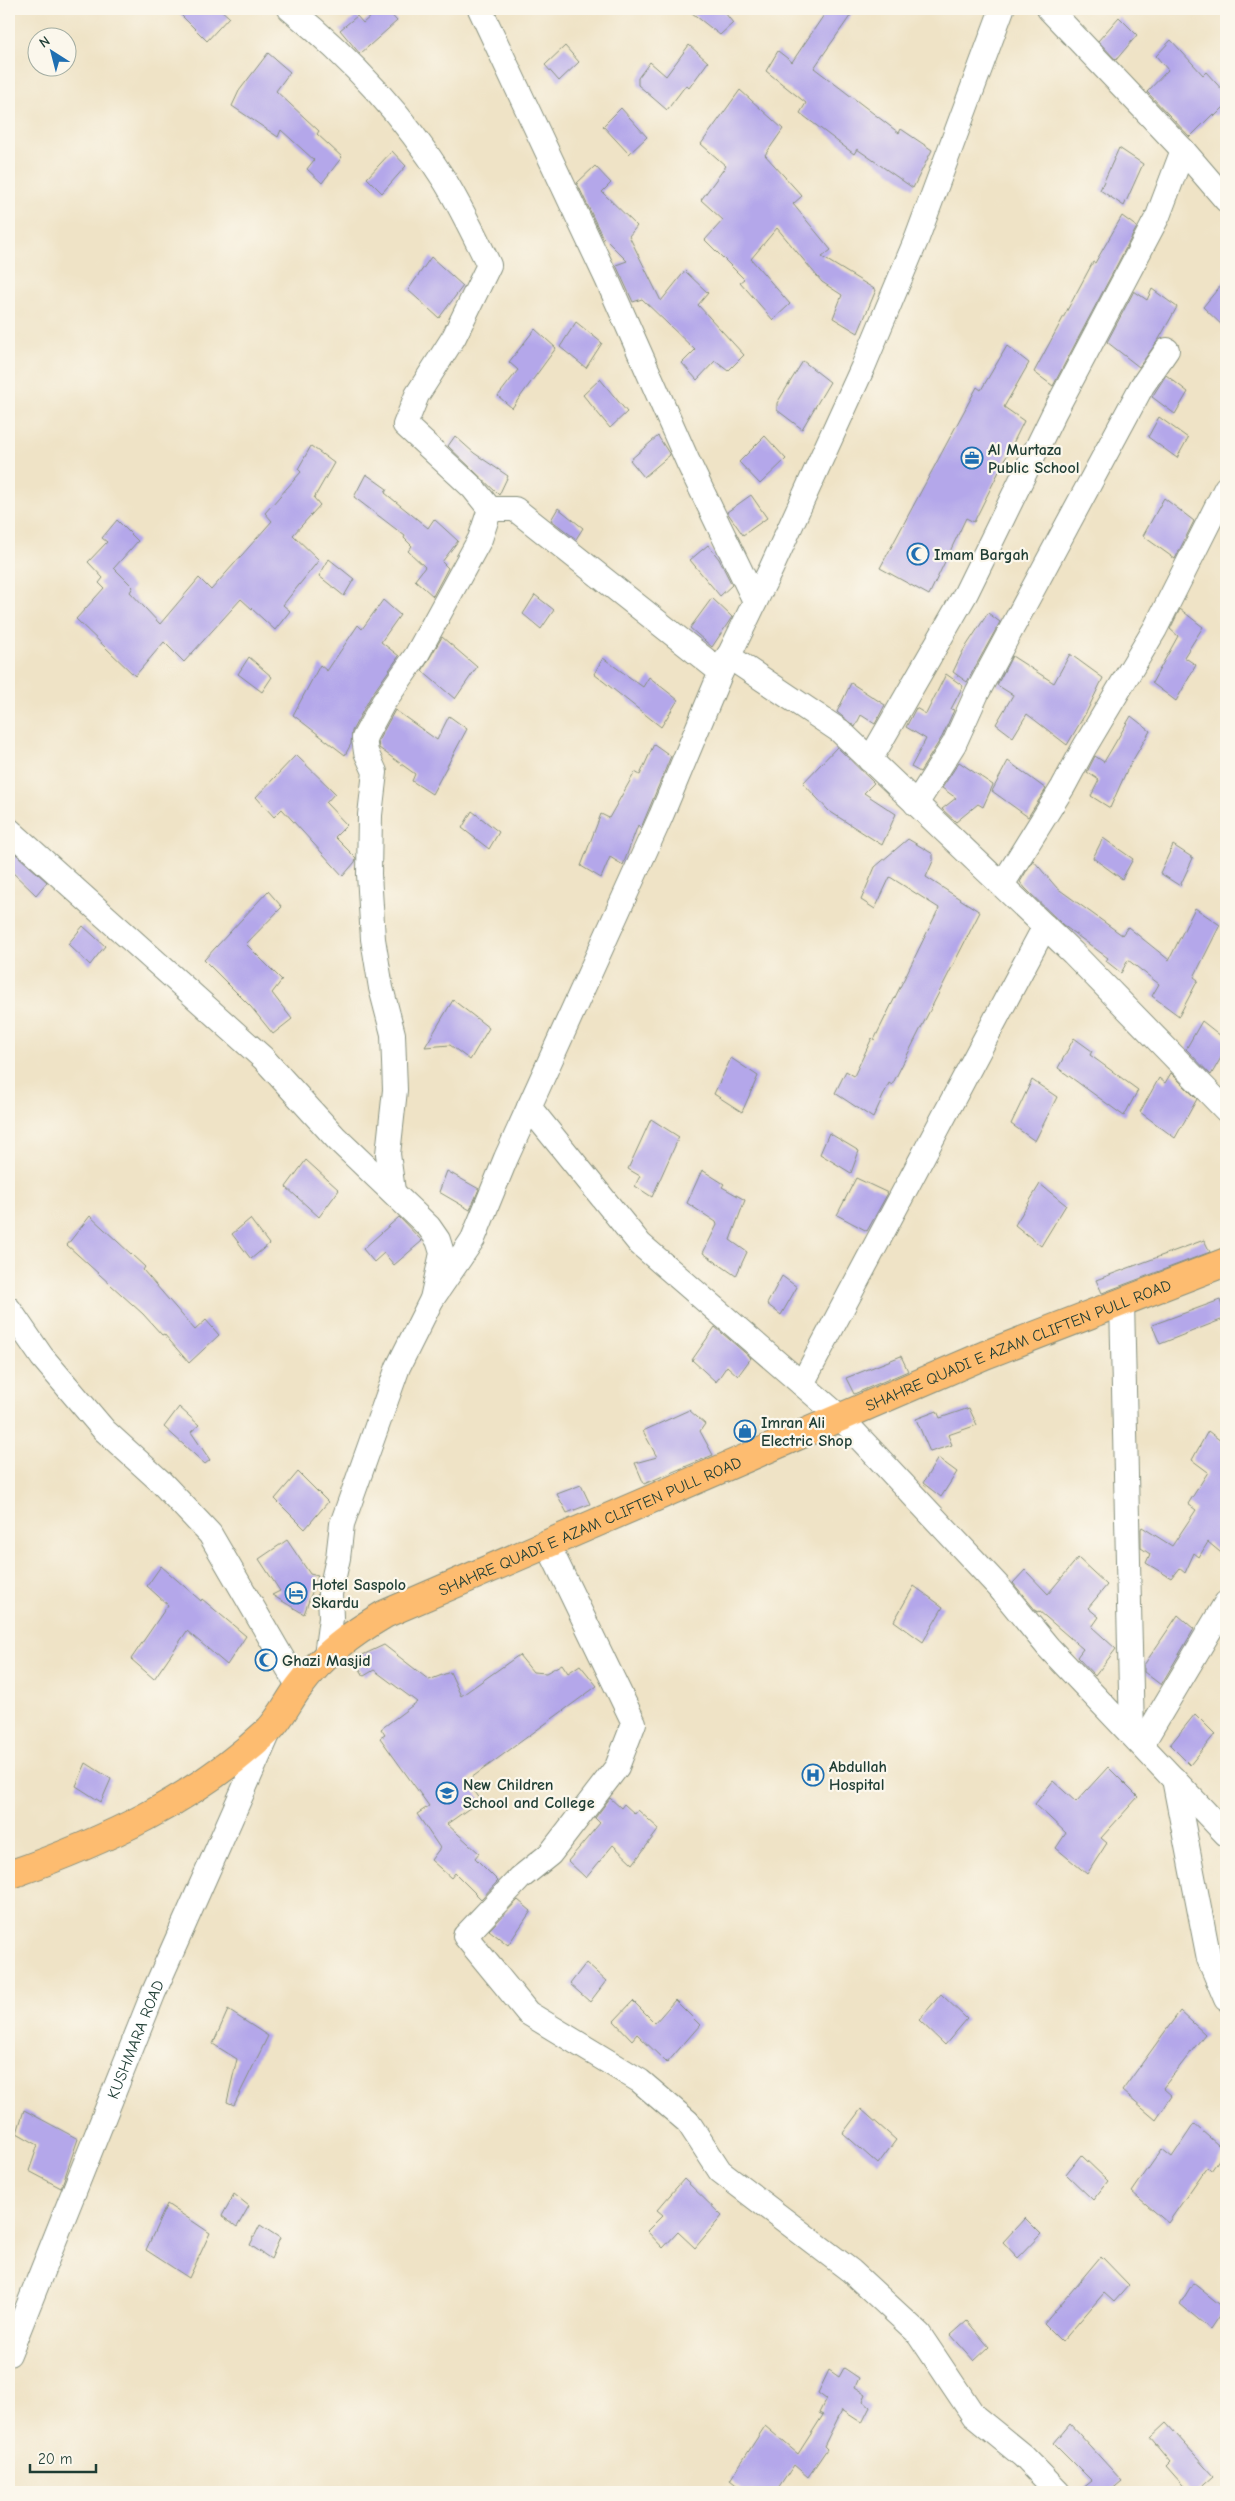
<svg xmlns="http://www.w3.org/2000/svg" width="1235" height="2501" viewBox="0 0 1235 2501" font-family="'Comic Neue',sans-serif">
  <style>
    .building { fill: #b4a7ea }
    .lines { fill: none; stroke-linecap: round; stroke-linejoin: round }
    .minor-casing { stroke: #87907d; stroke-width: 26 }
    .highway-casing { stroke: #87907d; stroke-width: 30 }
    .minor { stroke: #fff; stroke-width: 24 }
    .highway { stroke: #fdbc70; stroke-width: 28 }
    .labels { text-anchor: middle; stroke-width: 4.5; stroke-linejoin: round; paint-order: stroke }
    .poi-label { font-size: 16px; font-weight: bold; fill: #1f3d34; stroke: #fbf7ec; text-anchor: start }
    .street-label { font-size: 16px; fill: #1f3d34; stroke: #fbf7ec }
  </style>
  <rect width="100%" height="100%" fill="#fbf7ec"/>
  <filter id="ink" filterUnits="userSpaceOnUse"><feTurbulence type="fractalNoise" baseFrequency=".02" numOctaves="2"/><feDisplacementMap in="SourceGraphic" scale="10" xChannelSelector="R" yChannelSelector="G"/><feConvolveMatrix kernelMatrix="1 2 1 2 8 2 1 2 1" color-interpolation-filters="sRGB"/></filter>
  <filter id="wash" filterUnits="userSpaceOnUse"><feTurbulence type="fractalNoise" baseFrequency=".0096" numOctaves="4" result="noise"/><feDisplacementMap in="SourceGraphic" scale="20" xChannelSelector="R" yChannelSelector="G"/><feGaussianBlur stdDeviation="1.12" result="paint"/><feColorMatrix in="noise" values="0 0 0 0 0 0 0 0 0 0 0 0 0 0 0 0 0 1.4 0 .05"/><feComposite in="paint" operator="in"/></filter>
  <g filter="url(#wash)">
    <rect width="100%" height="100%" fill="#efe3c6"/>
    <g id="blocks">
      <g class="building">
        <path d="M175,9H220L229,17L207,41Z"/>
        <path d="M379,9H386L397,21L360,54L340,30L357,16L363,23Z"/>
        <path d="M687,9H722L733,23L720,35Z"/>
        <path d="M828,9H855L814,68L899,133L901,129L932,150L913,188L857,149L854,154L800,113L806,103L766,71L778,51L792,62Z"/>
        <path d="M1119,17L1137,35L1116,60L1098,41Z"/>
        <path d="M1171,40L1203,75L1206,72L1226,94V105L1215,116L1213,114L1190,137L1147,92L1168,70L1156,56Z"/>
        <path d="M689,45L708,62L689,88L686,85L667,110L638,85V78L650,62L666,76Z"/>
        <path d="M565,46L579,62L559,81L545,65Z"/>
        <path d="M268,53L290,72L276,91L319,131L317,134L342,157L322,183L307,169L314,160L281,130L278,137L232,106L239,91Z"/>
        <path d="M740,90L783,129L765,155L802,196L793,204L831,250L822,257L876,290L858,333L833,318L842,295L822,282L777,228L751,259L790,304L773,320L740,282L744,279L705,240L723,220L701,200L726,166L701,144Z"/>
        <path d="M621,108L647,137L629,154L603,126Z"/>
        <path d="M1119,148L1143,164L1124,206L1100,190Z"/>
        <path d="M392,151L406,166L382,193L367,178Z"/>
        <path d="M595,166L611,183L602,192L637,226L629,236L661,301L685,271L708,293L698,305L744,355L728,371L715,361L697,380L682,363L695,350L642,299L633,302L616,265L627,261L602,236L577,183Z"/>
        <path d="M1122,216L1137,227L1053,386L1034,372L1093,262L1095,263Z"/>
        <path d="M431,257L463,286L439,318L408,290Z"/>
        <path d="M1226,279V329L1203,307Z"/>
        <path d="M1152,289L1177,307L1159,339L1139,367L1107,342L1134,291L1147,300Z"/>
        <path d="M576,322L602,343L586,368L560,347Z"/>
        <path d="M535,329L556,348L512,408L498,396L518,370L509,362Z"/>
        <path d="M1007,346L1029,363L1004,407L1024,421L974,522L966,518L929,595L880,568L977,387L981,390Z"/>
        <path d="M803,361L830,382L802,429L777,410V403Z"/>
        <path d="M1166,375L1188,392L1175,414L1152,397Z"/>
        <path d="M600,379L627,412L610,428L583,395Z"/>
        <path d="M1159,417L1188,438L1177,458L1148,437Z"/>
        <path d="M455,436L474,453L508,476L499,495L448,446Z"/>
        <path d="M658,436L670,455L644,477L630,460Z"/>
        <path d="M765,436L786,459L760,484L739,462Z"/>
        <path d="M311,446L334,463L314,498L320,505L293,535L319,560L283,605L290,611L275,630L241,599L184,662L164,642L135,676L76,619L104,588L99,583L103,578L88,562L107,542L102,538L117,520L138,541L114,568L133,587L130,592L160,624L199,578L211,590L272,521L265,513L301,472L298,469Z"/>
        <path d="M366,474L387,489L385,493L428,528L434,519L458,541L442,562L448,568L433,596L415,580L425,567L408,551L412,546L404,538L405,536L354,497Z"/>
        <path d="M751,495L767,518L743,535L727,512Z"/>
        <path d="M1164,498L1194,521L1175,559L1143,536Z"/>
        <path d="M558,508L583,528L576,539L551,520Z"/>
        <path d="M708,545L719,559L732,585L720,596L690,560Z"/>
        <path d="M329,559L354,579L344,596L319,576Z"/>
        <path d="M535,595L554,610L541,629L523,614Z"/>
        <path d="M712,598L732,617L712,647L690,628Z"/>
        <path d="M383,600L400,615L381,642L399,656L371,696L352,731L351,744L345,755L293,715L320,665L327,671L358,625L362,629Z"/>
        <path d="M1180,609L1203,627L1184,657L1196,665L1176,701L1152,683L1178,636L1170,629Z"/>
        <path d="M988,613L1000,622L967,682L953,672L963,651Z"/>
        <path d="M442,637L477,667L455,699L422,671Z"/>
        <path d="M1070,654L1103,678L1087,711L1067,745L1027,714L1013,737L996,724L1013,695L997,685L1012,656L1054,683Z"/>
        <path d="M249,657L272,677L262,692L238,674Z"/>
        <path d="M603,658L643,687L649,677L678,700L661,727L594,674Z"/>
        <path d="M946,674L963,686L951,709L954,710L942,737L920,772L911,767L926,739L906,727L916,708L926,714Z"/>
        <path d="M851,683L885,705L875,724L861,715L855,727L837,712Z"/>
        <path d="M395,710L437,740L449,716L467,729L432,794L412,781L415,774L379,748L378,741Z"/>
        <path d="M1131,716L1150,731L1127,770L1110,808L1091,796L1099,780L1087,772L1095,756L1104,762Z"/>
        <path d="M654,744L671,756L641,828L638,825L623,865L610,857L601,878L581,866L601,814L609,818L635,772L640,775Z"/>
        <path d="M837,747L874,783L864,793L896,814L882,845L829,811L803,783Z"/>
        <path d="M296,755L335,793L326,803L347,825L335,837L356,858L355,862L343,876L282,809L274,817L256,797Z"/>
        <path d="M1008,761L1046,789L1028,817L992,791Z"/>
        <path d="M959,762L993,785L983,807L978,804L956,822L942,809L956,798L942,788Z"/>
        <path d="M472,811L499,832L489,849L462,828Z"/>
        <path d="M1103,838L1133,859L1122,879L1093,858Z"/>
        <path d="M908,839L933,854V861L926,877L980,912L892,1085L889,1083L873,1118L835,1093L846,1071L854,1076L872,1038L874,1040L939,908L890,877L875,909L861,900L875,867Z"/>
        <path d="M1173,845L1193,858L1180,886L1160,873Z"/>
        <path d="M9,848L47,882L36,895L9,869Z"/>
        <path d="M1033,860L1057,888L1122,935L1128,927L1169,960L1195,908L1220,925L1194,977L1198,980L1179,1016L1152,996L1159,984L1128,960L1121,973L1106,961L1108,958L1063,925L1026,889L1020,882Z"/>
        <path d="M268,891L282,907L246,944L282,980L272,993L292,1019L273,1034L251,1007L204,960Z"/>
        <path d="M83,926L105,946L90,965L68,944Z"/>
        <path d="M453,1000L489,1028L470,1060L450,1045L425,1047Z"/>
        <path d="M1202,1021L1226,1040V1049L1211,1075L1186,1049Z"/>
        <path d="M1074,1038L1092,1051L1090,1055L1138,1090L1124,1116L1058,1068Z"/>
        <path d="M731,1058L758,1076L742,1112L714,1094Z"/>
        <path d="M1171,1073L1197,1099L1175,1138L1140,1112L1159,1078L1165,1083Z"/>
        <path d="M1032,1080L1057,1097L1035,1141L1011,1124Z"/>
        <path d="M651,1119L679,1137L652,1197L635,1186L640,1176L628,1169Z"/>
        <path d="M829,1133L859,1151L851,1173L820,1154Z"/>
        <path d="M306,1160L339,1190L319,1217L286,1187Z"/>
        <path d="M702,1170L724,1184L722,1187L745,1200L730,1240L747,1252L736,1276L703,1253L717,1225L716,1222L687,1203Z"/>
        <path d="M447,1171L479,1189L470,1210L439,1192Z"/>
        <path d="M856,1178L888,1193L867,1231L837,1215Z"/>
        <path d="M1040,1184L1066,1205L1041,1246L1015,1225Z"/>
        <path d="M90,1216L145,1267L143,1270L195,1330L206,1320L219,1335L189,1363L164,1334L162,1335L143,1314L67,1245Z"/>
        <path d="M399,1217L422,1241L394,1265L384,1253L374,1262L363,1249Z"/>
        <path d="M250,1219L269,1244L251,1259L232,1234Z"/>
        <path d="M1204,1240L1210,1252L1102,1293L1096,1280Z"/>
        <path d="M782,1276L797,1287L781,1315L767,1304Z"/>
        <path d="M1220,1300L1226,1318L1160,1344L1152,1325Z"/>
        <path d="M715,1327L751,1358L738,1376L727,1366L716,1382L692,1360Z"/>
        <path d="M901,1356L908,1371L854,1394L846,1378Z"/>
        <path d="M179,1407L199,1425L191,1432L210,1460L205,1464L164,1427Z"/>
        <path d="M969,1408L977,1425L948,1435L952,1445L930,1452L916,1419L937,1411L940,1418Z"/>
        <path d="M689,1410L705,1424L700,1431L713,1455L644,1484L635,1463L657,1457L643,1431Z"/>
        <path d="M1208,1431L1226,1445V1557L1208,1542L1199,1557L1194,1553L1185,1573L1179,1568L1171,1578L1146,1563L1150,1554L1141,1548V1529L1142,1527L1172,1546L1196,1510L1188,1504L1208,1472L1192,1460Z"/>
        <path d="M938,1458L957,1472L941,1497L923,1483Z"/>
        <path d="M298,1472L328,1502L305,1529L275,1499Z"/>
        <path d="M581,1485L590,1504L567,1513L557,1494Z"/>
        <path d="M287,1540L310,1574L318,1576L304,1614L272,1595L280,1591L259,1559Z"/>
        <path d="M1078,1558L1107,1585L1088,1608L1099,1617L1092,1627L1116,1649L1095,1676L1077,1657L1083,1649L1039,1611L1037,1612L1013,1583L1025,1570L1048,1594Z"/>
        <path d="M161,1566L201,1601L202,1599L246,1636L227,1665L187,1631L154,1679L131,1659L168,1605L147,1586Z"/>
        <path d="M914,1586L943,1607L923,1642L894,1621Z"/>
        <path d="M1178,1615L1194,1629L1161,1685L1144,1672V1665Z"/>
        <path d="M384,1645L429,1680L450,1672L461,1696L519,1655L533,1672L546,1673L562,1664L568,1673L580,1665L597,1686L467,1781L481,1800L447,1824L479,1853L475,1858L498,1881L481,1899L455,1873L451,1878L431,1860L440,1848L417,1814L429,1806L380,1738L385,1735L381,1729L417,1702L374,1670L364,1676L354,1659Z"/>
        <path d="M1195,1714L1215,1734L1190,1765L1170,1745Z"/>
        <path d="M86,1763L111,1779L101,1802L76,1786Z"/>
        <path d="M1108,1767L1138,1797L1101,1838L1107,1843L1087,1874L1056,1848L1066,1833L1035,1804L1053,1781L1076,1802Z"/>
        <path d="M610,1798L621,1808L624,1804L635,1814L638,1810L659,1829L633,1864L613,1845L586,1878L568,1861L600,1823L595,1818Z"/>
        <path d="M518,1900L531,1911L508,1945L489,1930Z"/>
        <path d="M586,1963L606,1981L590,2002L570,1984Z"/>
        <path d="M941,1994L967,2019L945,2045L919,2020Z"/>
        <path d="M675,2000L700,2025L667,2063L637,2034L632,2040L614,2021L633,2001L655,2023Z"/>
        <path d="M228,2010L268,2036L234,2105L227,2102L237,2059L213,2044Z"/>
        <path d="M1180,2011L1205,2034L1163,2088L1172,2096L1156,2120L1122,2091Z"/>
        <path d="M861,2109L896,2140L878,2164L843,2133Z"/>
        <path d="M24,2110L78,2139L61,2188L29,2171L38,2145L17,2133Z"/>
        <path d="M1194,2124L1225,2151L1211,2171L1207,2167L1168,2223L1132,2192L1162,2149L1172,2157Z"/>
        <path d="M1081,2155L1108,2181L1093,2200L1066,2174Z"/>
        <path d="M684,2179L722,2216L695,2248L678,2232L663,2248L647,2231L663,2215L657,2210Z"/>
        <path d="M234,2194L249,2206L237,2227L222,2216Z"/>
        <path d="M167,2204L210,2233L189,2278L146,2250Z"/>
        <path d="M1025,2218L1041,2234L1018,2258L1003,2242Z"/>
        <path d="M260,2225L280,2238L271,2259L250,2245Z"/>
        <path d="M1101,2256L1129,2285L1114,2302L1104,2293L1062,2342L1044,2324Z"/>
        <path d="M1193,2283L1224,2308L1210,2329L1180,2304Z"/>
        <path d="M967,2321L989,2347L974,2361L951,2335Z"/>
        <path d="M844,2368L859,2378L855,2387L866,2394L863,2401L870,2407L862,2423L842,2410L824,2446L827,2449L808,2477L794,2465L776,2492H745L730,2480L765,2426L798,2454L823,2415L819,2413L826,2399L818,2393L829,2370L839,2377Z"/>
        <path d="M1166,2423L1214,2476L1196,2492H1189L1166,2466L1170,2462L1150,2438Z"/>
        <path d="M1070,2424L1122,2481L1109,2492H1078L1092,2481L1054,2443Z"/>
      </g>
    </g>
  </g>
  <g filter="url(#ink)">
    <use href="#blocks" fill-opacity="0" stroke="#87907d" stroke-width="1"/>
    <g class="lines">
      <g class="minor-casing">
        <g id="minor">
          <path d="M290,9C349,57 404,116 445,181C461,207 475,237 489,265L454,337L417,395L405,425L473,488L490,509L480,539L416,656L383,703L364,738L366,752L375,772L370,815L369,874L373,939L381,988L393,1034L395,1090L388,1154L393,1191"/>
          <path d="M480,9L607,279L688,462L755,601"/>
          <path d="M1049,9L1183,150L1226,200"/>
          <path d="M490,509H515L721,672"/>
          <path d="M728,656L840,731L1073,953L1226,1110"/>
          <path d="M870,760L966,593L1054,413L1158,216L1183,150"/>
          <path d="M916,804L954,744L977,693L1142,386L1167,350"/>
          <path d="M9,830L263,1058L336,1138L429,1227L438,1240L442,1253L432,1299L398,1367L342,1524L338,1558L330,1594L331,1618L326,1655"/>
          <path d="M1002,885L1063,787L1084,748L1155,629L1226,488"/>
          <path d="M529,1107L640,1244L840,1417L998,1586L1048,1647L1226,1834"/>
          <path d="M432,1299L473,1239L506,1158L661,816L721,672L771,569L863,367L917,238L1002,9"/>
          <path d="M1122,1302L1132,1734"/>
          <path d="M9,1309L42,1357L104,1430L160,1481L210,1534L299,1687"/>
          <path d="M802,1384L1045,926"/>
          <path d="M547,1543L634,1723L617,1767L550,1854L520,1878L465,1936L528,2013L640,2081L688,2122L720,2171L851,2271L919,2334L974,2416L1023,2456L1058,2492"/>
          <path d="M1142,1744L1226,1603"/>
          <path d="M1174,1779L1209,1959L1226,1999"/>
          <path id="s1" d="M9,2354L153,1994L270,1730"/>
        </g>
      </g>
      <g class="highway-casing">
        <g id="highway">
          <path id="s2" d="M9,1875C103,1842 195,1800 269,1730C281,1718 289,1700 299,1687C323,1655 351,1634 385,1614L985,1355L1226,1262"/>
        </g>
      </g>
      <use href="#minor" class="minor"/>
      <use href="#highway" class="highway"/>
    </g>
  </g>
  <defs>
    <g id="office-ring" transform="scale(1.125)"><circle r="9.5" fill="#fbf7ec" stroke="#1f6fb2" stroke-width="1.5"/><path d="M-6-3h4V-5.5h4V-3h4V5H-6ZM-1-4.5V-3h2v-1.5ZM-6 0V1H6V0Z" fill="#1f6fb2"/></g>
    <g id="mosque-ring" transform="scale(1.125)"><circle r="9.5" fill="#fbf7ec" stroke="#1f6fb2" stroke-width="1.5"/><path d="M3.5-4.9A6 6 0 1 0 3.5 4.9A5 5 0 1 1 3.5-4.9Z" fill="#1f6fb2"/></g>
    <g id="shop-ring" transform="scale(1.125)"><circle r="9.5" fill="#fbf7ec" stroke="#1f6fb2" stroke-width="1.5"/><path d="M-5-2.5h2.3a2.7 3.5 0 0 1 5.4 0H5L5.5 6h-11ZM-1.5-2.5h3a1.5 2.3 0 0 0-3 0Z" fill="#1f6fb2"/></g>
    <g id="hotel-ring" transform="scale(1.125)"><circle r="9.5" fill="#fbf7ec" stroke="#1f6fb2" stroke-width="1.5"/><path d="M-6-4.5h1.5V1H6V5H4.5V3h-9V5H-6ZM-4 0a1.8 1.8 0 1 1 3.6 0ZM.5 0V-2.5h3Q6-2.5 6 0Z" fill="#1f6fb2"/></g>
    <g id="hospital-ring" transform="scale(1.125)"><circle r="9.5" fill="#fbf7ec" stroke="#1f6fb2" stroke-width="1.5"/><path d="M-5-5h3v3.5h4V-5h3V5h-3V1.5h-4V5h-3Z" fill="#1f6fb2"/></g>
    <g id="school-ring" transform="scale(1.125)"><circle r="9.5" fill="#fbf7ec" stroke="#1f6fb2" stroke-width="1.5"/><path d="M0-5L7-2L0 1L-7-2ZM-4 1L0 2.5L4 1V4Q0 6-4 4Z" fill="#1f6fb2"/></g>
  </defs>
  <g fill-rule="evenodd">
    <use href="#office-ring" x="972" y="458"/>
    <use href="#mosque-ring" x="918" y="554"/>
    <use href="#shop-ring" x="745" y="1431"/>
    <use href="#hotel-ring" x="296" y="1593"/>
    <use href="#mosque-ring" x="266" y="1660"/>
    <use href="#hospital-ring" x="813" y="1775"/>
    <use href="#school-ring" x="447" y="1793"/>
  </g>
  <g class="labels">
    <g class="poi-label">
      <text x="988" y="455">Al Murtaza<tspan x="988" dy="18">Public School</tspan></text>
      <text x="934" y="560">Imam Bargah</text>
      <text x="761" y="1428">Imran Ali<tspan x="761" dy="18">Electric Shop</tspan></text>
      <text x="312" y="1590">Hotel Saspolo<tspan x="312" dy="18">Skardu</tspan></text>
      <text x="282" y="1666">Ghazi Masjid</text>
      <text x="829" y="1772">Abdullah<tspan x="829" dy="18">Hospital</tspan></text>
      <text x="463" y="1790">New Children<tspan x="463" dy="18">School and College</tspan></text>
    </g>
    <g class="street-label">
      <text dy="6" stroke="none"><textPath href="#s2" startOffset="1154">SHAHRE QUADI E AZAM CLIFTEN PULL ROAD</textPath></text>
      <text dy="6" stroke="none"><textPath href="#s2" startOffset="689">SHAHRE QUADI E AZAM CLIFTEN PULL ROAD</textPath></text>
      <text dy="6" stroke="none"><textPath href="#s1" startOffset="339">KUSHMARA ROAD</textPath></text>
    </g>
  </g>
  <rect width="1235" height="2501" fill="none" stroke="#fbf7ec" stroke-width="30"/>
  <g transform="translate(52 52) rotate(324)"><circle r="24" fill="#fbf7ec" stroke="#a3ada2"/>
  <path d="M0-4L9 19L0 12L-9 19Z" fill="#1f6fb2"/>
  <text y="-8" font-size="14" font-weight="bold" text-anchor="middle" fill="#1f3d34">N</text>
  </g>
  <path d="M30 2464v8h66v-8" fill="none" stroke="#1f3d34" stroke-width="2.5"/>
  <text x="38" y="2464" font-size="15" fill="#1f3d34" stroke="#fbf7ec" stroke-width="4" paint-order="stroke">20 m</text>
</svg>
